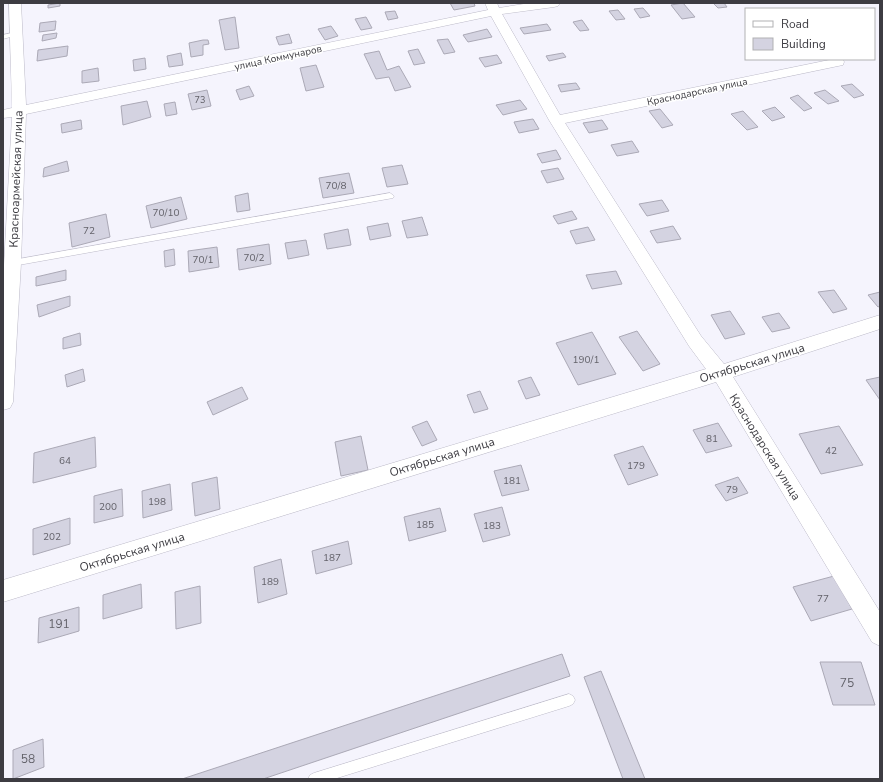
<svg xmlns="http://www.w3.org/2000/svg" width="883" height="782" viewBox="0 0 883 782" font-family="'Nunito Sans',sans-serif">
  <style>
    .building { fill: #d4d3e1; stroke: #aba9b6 }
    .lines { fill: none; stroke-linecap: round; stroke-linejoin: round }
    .lane-casing { stroke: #bcbac8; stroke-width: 1 }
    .street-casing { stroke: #bcbac8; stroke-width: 1 }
    .lane { fill: #fff; fill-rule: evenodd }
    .street { fill: #fff; fill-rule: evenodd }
    .labels { text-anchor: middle; stroke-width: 3; stroke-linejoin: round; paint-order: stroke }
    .far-number-label { font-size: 9px; fill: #63626a }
    .far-street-label { font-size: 10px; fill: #3d3c42; stroke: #fff }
    .number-label { font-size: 10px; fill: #63626a }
    .street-label { font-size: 12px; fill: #3d3c42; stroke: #fff }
    .near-number-label { font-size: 12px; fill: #63626a }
  </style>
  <rect width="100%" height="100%" fill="#f5f4fd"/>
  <g class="building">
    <path d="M60,3V6L48,8V5Z"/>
    <path d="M450,3H474L475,6L454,10Z"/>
    <path d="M683,3L695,17L682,19L671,5Z"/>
    <path d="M713,3H724L727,7L718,8Z"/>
    <path d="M643,8L650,16L640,18L634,9Z"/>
    <path d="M618,10L625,19L616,20L609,11Z"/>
    <path d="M395,11L398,18L388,20L385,12Z"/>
    <path d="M235,17L239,48L225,50L219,20Z"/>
    <path d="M366,17L372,28L361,30L355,19Z"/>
    <path d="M582,20L589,30L580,31L573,22Z"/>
    <path d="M56,21L55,30L39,32L40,23Z"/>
    <path d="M547,24L551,30L524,34L520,28Z"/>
    <path d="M331,26L338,36L325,40L318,29Z"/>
    <path d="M487,29L492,37L468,42L463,35Z"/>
    <path d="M57,33L56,38L42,41L43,35Z"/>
    <path d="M289,34L292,43L279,45L276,37Z"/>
    <path d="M448,39L455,52L444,54L437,40Z"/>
    <path d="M203,40H208L209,44L203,45V55L191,57L189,43Z"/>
    <path d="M68,46L67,56L37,61L38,50Z"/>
    <path d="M418,49L425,63L414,65L408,51Z"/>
    <path d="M379,51L387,70L399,66L411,87L395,91L389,77L376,79L364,54Z"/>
    <path d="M181,53L183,65L169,67L167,56Z"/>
    <path d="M563,53L566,57L549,61L546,56Z"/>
    <path d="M497,55L502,63L485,67L479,58Z"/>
    <path d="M145,58L146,69L134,71L133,60Z"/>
    <path d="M316,65L324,87L306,91L300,68Z"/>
    <path d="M98,68L99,81L82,83V71Z"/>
    <path d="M576,83L580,89L561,92L558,85Z"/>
    <path d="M852,84L864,95L854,98L841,86Z"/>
    <path d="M249,86L254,96L240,100L236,90Z"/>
    <path d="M207,90L211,106L192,110L188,94Z"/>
    <path d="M825,90L839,101L828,104L814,93Z"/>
    <path d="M798,95L812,108L804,111L790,98Z"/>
    <path d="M520,100L527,109L503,115L496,105Z"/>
    <path d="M147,101L151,117L123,125L121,106Z"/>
    <path d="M175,102L177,114L166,116L164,104Z"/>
    <path d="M775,107L785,117L772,121L762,111Z"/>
    <path d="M660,109L673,125L662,128L649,111Z"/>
    <path d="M743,111L758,127L747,130L731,114Z"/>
    <path d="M533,119L539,129L519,133L514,122Z"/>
    <path d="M81,120L82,129L62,133L61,124Z"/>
    <path d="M602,120L608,129L589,133L583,123Z"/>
    <path d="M632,141L639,152L617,156L611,145Z"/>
    <path d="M556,150L561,159L542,163L537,154Z"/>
    <path d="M67,161L69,171L43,177L44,168Z"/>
    <path d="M402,165L408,184L387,187L382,168Z"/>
    <path d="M558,168L564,179L547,183L541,171Z"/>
    <path d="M349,173L354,193L323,198L319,178Z"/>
    <path d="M248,193L250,210L237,212L235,196Z"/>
    <path d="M181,197L187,219L151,228L146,206Z"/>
    <path d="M662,200L669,211L647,216L639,204Z"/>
    <path d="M572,211L577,219L558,224L553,216Z"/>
    <path d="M106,214L110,237L72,247L69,223Z"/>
    <path d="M422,217L428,235L407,238L402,221Z"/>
    <path d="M388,223L391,236L370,240L367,227Z"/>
    <path d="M673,226L681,239L657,243L650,231Z"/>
    <path d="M588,227L595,240L576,244L570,231Z"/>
    <path d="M348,229L351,245L327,249L324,234Z"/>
    <path d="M306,240L309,255L288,259L285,243Z"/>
    <path d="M269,244L271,264L239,270L237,249Z"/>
    <path d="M217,247L219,267L189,272L188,251Z"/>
    <path d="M174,249L175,265L165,267L164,251Z"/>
    <path d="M66,270V280L36,286V277Z"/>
    <path d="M616,271L622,284L592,289L586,275Z"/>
    <path d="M834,290L847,309L833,313L818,292Z"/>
    <path d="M880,292V306L878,307L868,295Z"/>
    <path d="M70,296V306L39,317L37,305Z"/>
    <path d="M730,311L745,334L725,339L711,315Z"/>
    <path d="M779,313L790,328L772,332L762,317Z"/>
    <path d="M637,331L660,364L643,371L619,337Z"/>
    <path d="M592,332L616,374L578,385L556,343Z"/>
    <path d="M80,333L81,345L63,349V338Z"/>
    <path d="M83,369L85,381L67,387L65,375Z"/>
    <path d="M531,377L540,395L526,399L518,381Z"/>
    <path d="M880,377V400L866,380Z"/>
    <path d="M242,387L248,399L213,415L207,402Z"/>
    <path d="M480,391L488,409L474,413L467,395Z"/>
    <path d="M427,421L437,440L422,446L412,427Z"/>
    <path d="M718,423L732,446L706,453L693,430Z"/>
    <path d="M839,426L863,465L821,474L799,434Z"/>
    <path d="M361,436L368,470L341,476L335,442Z"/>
    <path d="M95,437L96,467L33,483L34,453Z"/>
    <path d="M643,446L658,475L628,485L614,455Z"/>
    <path d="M521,465L529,490L502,496L494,471Z"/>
    <path d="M217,477L220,509L195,516L192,483Z"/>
    <path d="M738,477L748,493L726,501L715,485Z"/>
    <path d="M170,484L172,510L143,518L142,491Z"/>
    <path d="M122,489L123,516L94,523V496Z"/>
    <path d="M502,507L510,535L483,542L474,514Z"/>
    <path d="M440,508L446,531L409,541L404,517Z"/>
    <path d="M70,518V544L33,555V529Z"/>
    <path d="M348,541L352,564L316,574L312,551Z"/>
    <path d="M281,559L287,594L258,603L254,567Z"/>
    <path d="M834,576L852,609L811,621L793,587Z"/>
    <path d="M141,584L142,608L103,619V595Z"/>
    <path d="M200,586L201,623L176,629L175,592Z"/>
    <path d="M79,607V631L38,643L39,618Z"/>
    <path d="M562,654L570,676L263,779H182Z"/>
    <path d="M820,662H861L875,705H833Z"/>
    <path d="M601,671L645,779H623L584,677Z"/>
    <path d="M43,739L44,767L13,779V750Z"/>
  </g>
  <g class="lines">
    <g class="lane-casing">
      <g id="lane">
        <path d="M16,32L18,33V35L3,39V35Z"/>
        <path d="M390,193L394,196L393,198L13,266L9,263L13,260Z"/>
        <path d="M569,694L573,696L575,700L573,704L569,706L334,779H308L310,775L314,773Z"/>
      </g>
    </g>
    <g class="street-casing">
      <path id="street" d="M9,3H21L26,105L488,10L485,3H497L499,8L530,3H560L558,6L554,7L502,14L560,115L834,59H843L844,62L843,65L838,66L565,123L701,336L724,364L880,315V329L733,377L880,612V646L872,642L716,382L3,602V580L706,369L689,346L549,120L491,16L26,114L21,263L13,402L10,408L3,410V284L12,117L3,118V110L12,108Z"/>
    </g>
    <use href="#lane" class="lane"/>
    <use href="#street" class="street"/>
  </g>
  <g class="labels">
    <g class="far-number-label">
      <text x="200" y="103">73</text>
    </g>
    <g class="far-street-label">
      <text transform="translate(278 57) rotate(-12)" y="4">улица Коммунаров</text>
      <text transform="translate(697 91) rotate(-12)" y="4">Краснодарская улица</text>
    </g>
    <g class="number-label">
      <text x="336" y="189">70/8</text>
      <text x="166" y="216">70/10</text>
      <text x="89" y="234">72</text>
      <text x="254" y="261">70/2</text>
      <text x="203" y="263">70/1</text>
      <text x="586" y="363">190/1</text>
      <text x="712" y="442">81</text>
      <text x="831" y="454">42</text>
      <text x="65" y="464">64</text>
      <text x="636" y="469">179</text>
      <text x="512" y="484">181</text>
      <text x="732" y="493">79</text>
      <text x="157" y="505">198</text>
      <text x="108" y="510">200</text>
      <text x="425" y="528">185</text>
      <text x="492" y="529">183</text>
      <text x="52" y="540">202</text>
      <text x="332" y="561">187</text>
      <text x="270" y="585">189</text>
      <text x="823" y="602">77</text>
    </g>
    <g class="street-label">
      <text transform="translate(16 179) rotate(-88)" y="4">Красноармейская улица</text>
      <text transform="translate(752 363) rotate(-17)" y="4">Октябрьская улица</text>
      <text transform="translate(765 447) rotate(58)" y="4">Краснодарская улица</text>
      <text transform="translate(442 457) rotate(-17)" y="4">Октябрьская улица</text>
      <text transform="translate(132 552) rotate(-17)" y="4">Октябрьская улица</text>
    </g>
    <g class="near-number-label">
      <text x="59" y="628">191</text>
      <text x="847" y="687">75</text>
      <text x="28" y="763">58</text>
    </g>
  </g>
  <rect width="883" height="782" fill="none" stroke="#3d3c42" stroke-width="8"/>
  <rect x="745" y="8" width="130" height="52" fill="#ffffff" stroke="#b1b1b3"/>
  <rect x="753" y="21" width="20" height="6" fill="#ffffff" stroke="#b1b1b3"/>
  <text x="781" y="28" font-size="12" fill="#3d3c42">Road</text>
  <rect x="753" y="38" width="20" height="12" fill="#d4d3e1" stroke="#b1b1b3"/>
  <text x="781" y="48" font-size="12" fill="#3d3c42">Building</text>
</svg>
